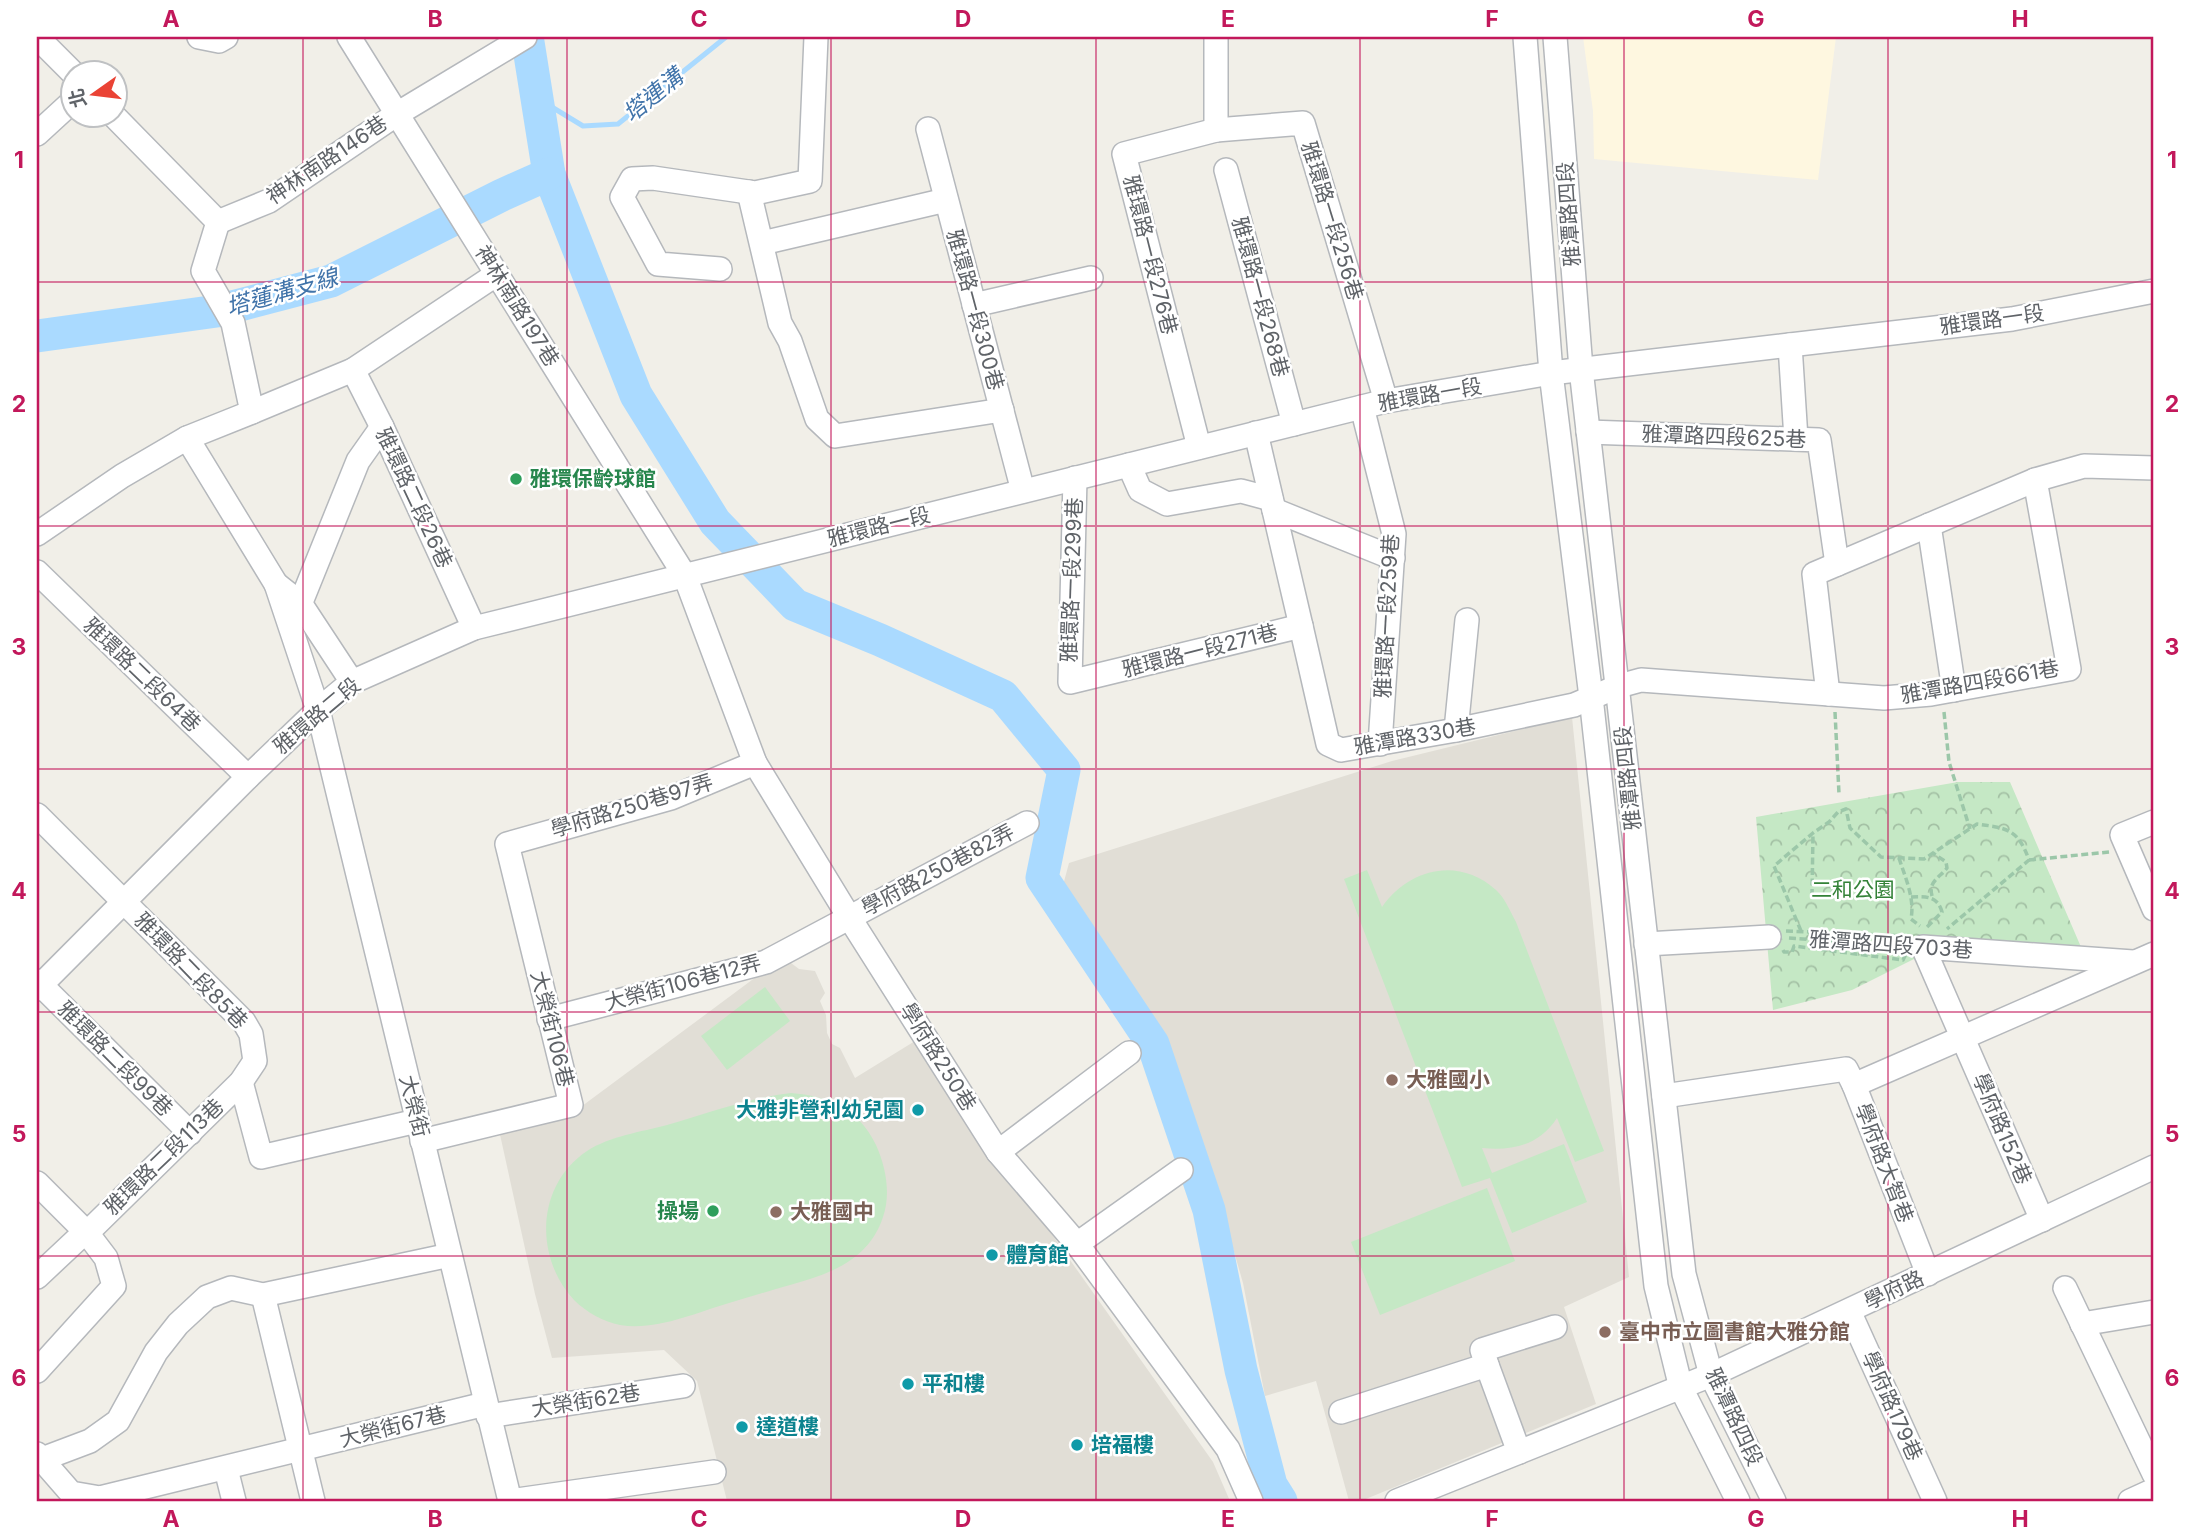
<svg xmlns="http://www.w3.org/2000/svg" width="2191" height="1538" viewBox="0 0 2191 1538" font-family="Inter,'Noto Sans TC',sans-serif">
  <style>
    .commercial { fill: #fef7e0 }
    .education { fill: #e1ded6 }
    .grass { fill: #c5e8c5 }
    .forest { fill: url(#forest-crowns) }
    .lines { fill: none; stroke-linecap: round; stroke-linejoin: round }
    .stream { stroke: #aadaff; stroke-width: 5 }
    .river { stroke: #aadaff; stroke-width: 33 }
    .minor-casing { stroke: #b5b8bc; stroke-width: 26 }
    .path { stroke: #9cc7a9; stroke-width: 3.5; stroke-dasharray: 7 3.5; stroke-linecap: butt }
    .minor { stroke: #fff; stroke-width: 23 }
    .grid { fill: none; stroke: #c2185b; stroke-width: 2; stroke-opacity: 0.55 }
    .leisure-dot { fill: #2e9e5b; stroke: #fff; stroke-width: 2.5 }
    .education-dot { fill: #8d6e63; stroke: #fff; stroke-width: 2.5 }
    .culture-dot { fill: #0f9aa8; stroke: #fff; stroke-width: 2.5 }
    .labels { text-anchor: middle; stroke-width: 5; stroke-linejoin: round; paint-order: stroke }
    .street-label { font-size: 21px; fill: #5f6368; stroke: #fff }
    .leisure-label { font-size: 21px; font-weight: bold; fill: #27864d; stroke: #fff; text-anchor: start }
    .park-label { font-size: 21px; fill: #348238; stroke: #fff }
    .education-label { font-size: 21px; font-weight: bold; fill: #785e54; stroke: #fff; text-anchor: start }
    .culture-label { font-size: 21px; font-weight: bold; fill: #0d838f; stroke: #fff; text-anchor: start }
    .water-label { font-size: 23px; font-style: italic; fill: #4174aa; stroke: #fff }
    .neatline { fill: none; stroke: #c2185b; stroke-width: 2.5 }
    .grid-label { font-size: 23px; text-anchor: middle; font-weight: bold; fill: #c2185b }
  </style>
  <defs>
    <pattern id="forest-crowns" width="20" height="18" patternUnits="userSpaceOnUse" patternTransform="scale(1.75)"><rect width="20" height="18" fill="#c5e8c5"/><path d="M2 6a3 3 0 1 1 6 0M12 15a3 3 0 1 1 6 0" fill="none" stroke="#a3c0a4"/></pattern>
  </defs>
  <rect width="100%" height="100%" fill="#f1efe8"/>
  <path class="commercial" d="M1583,37H1836L1818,180L1594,159L1593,111Z"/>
  <g class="education">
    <path d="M1572,717L1629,1277L1564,1307L1596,1404L1361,1501H1349L1316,1381L1265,1396L1243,1283L1209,1164L1196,1139L1162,1046L1128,984L1062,889L1069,863L1392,761Z"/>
    <path d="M783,957L799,969L815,971L825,993L820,1001L826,1015L827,1033L832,1044L840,1048L855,1078L915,1041L1213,1462L1230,1501H727L697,1381L664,1350L552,1358L535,1294L499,1130L574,1112Z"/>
  </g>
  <g class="grass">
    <path d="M1367,870L1382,907C1409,869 1458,856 1496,890C1505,898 1510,911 1516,922L1604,1151L1575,1162L1557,1118C1539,1146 1511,1151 1482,1148L1492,1173L1564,1144L1587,1202L1512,1233L1490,1178L1462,1187L1344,879Z"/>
    <path d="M765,987L790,1021L727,1070L701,1036Z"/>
    <path d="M791,1093C828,1096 859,1109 876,1145C886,1167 891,1194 883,1217C869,1260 830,1274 790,1285C769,1291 749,1297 729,1303C695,1313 656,1331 620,1325C604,1322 586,1312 574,1300C534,1257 536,1185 587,1151C610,1136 641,1132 667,1125C708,1113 749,1098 791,1093Z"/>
    <path d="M1487,1188L1515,1261L1380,1315L1351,1242Z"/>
  </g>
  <path class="forest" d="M1958,782H2010L2084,954L1942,945L1852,990L1773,1010L1756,817Z"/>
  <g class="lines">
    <path class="stream" d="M537,98L583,126L618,124L726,37"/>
    <g class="river">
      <path d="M525,37L528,42L549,174L636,395L715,522L795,605L880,640L1003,696L1064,770L1042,878L1153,1044L1209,1210L1241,1370L1271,1485L1281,1501"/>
      <path d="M37,336L217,311L331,281L502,195L549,174"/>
    </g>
    <g class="minor-casing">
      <g id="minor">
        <path d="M37,37L74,74"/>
        <path d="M199,37L219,41L226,37"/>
        <path d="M349,37L685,576L755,763L849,917L998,1152L1077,1244L1228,1449L1251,1501"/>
        <path d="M1216,37V130"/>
        <path d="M1525,37L1551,373L1591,697L1656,1286L1681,1388L1738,1501"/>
        <path d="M1555,37L1581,369L1684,1274L1711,1375L1774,1501"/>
        <path d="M928,129L1023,491"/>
        <path d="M37,134L74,100"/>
        <path d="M1226,170L1294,424"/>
        <path d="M749,192L780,323L790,341L817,419L835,436L1002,410"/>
        <path d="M218,222L269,201L397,114L525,37"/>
        <path d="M762,243L946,200"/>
        <path d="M720,269L658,264L622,197L632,179L653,178L755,193L810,181L816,37"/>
        <path d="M974,305L1091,278"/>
        <path d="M1790,345L1796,439"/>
        <path d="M353,370L382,427L474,628"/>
        <path d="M1362,407L1394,534L1380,744"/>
        <path d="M252,412L353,370L497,274"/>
        <path d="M1588,432L1819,440L1837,564"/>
        <path d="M187,438L276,584L300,603L352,682"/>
        <path d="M1199,447L1124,154L1216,130L1303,123L1386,401"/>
        <path d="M1129,465L1140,490L1167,504L1241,491L1271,499"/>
        <path d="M1075,478L1070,682L1301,626L1256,433"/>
        <path d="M1274,510L1393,558"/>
        <path d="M1929,525L1954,690"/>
        <path d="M37,534L122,476L187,438L252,412L233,323L203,271L218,222L114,116"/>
        <path d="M37,572L248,777"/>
        <path d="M276,584L318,710L510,1501"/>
        <path d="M295,617L358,461L382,427"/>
        <path d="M1301,626L1328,744L1341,750L1456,730L1574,705L1619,686L1641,680L1884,698L1931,694L2069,669L2035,480"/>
        <path d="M1828,694L1814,574L2035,480L2084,466L2154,468"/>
        <path d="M1456,730L1467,620"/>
        <path d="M37,815L244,1022L251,1034L255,1061L241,1082L87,1233"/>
        <path d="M2154,822L2122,835L2154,909"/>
        <path d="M1646,944L1769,937"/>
        <path d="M37,981L190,1133"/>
        <path d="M37,989L248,777L318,710L352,682L474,628L1386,401L1551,373L2012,319L2154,291"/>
        <path d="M549,1019L766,962L1027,823"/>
        <path d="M241,1082L261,1157L417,1121"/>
        <path d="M1664,1096L1846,1069L1854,1085"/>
        <path d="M422,1141L571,1105L507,844L671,798L755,763"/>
        <path d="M998,1152L1129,1053"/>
        <path d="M37,1183L87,1233L106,1258L114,1286L37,1371"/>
        <path d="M2042,1220L1923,947L2133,962"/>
        <path d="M1077,1244L1181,1170"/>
        <path d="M1928,1274L1854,1085L2154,954"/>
        <path d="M37,1277L86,1231"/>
        <path d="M2065,1288L2154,1474"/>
        <path d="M263,1295L313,1501"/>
        <path d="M1849,1311L1935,1501"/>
        <path d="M2082,1324L2154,1312"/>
        <path d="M1487,1365L1482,1350L1555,1327"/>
        <path d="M1341,1412L1487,1365L1519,1452"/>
        <path d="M488,1416L683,1386"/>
        <path d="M37,1454L71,1493L100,1498L485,1404"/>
        <path d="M37,1461L90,1441L118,1421L156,1352L178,1324L207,1297L231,1288L263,1295L450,1255"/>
        <path d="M226,1469L234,1501"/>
        <path d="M510,1501L714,1472"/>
        <path d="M1397,1501L1711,1375L2154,1167"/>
        <path d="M2130,1501L2154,1490"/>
      </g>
    </g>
    <g class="path">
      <path d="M1835,712L1839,794"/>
      <path d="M1944,712L1949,762L1970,829"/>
      <path d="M1899,858C1905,877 1915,898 1911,919L1920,926"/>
      <path d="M2029,860L2109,852"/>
      <path d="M1812,896L1813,833"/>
      <path d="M1932,896C1928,882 1939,878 1947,868L1946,862L1933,853"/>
      <path d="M1911,897C1925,896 1938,896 1942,912L1927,927"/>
      <path d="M1786,931L1907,936"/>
      <path d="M1801,931L1774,866L1813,833L1829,822L1838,812L1846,809L1850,828L1881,857L1924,859L1977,824C2007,828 2018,829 2029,860L1947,929"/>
      <path d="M1789,938L1904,946"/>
      <path d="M1783,950L1784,952H1792L1794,946L1903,960L1906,954"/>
    </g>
    <use href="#minor" class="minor"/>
  </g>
  <path class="grid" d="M303,37V1501M567,37V1501M831,37V1501M1096,37V1501M1360,37V1501M1624,37V1501M1888,37V1501M37,282H2154M37,526H2154M37,769H2154M37,1012H2154M37,1256H2154"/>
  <g class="leisure-dot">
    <circle cx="516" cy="479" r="7"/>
    <circle cx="713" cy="1211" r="7"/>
  </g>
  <g class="education-dot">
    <circle cx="1392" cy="1080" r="7"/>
    <circle cx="776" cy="1212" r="7"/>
    <circle cx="1605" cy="1332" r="7"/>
  </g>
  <g class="culture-dot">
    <circle cx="918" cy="1110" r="7"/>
    <circle cx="992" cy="1255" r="7"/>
    <circle cx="908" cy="1384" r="7"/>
    <circle cx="742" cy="1427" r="7"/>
    <circle cx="1077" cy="1445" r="7"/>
  </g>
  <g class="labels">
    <g class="street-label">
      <text transform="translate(327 160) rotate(-34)" y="7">神林南路146巷</text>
      <text transform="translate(1569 214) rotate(-94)" y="7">雅潭路四段</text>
      <text transform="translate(1332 221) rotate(73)" y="7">雅環路一段256巷</text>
      <text transform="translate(1150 255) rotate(76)" y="7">雅環路一段276巷</text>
      <text transform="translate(1260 297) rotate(75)" y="7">雅環路一段268巷</text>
      <text transform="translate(517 306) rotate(58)" y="7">神林南路197巷</text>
      <text transform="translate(975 310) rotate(75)" y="7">雅環路一段300巷</text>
      <text transform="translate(1992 320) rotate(-8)" y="7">雅環路一段</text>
      <text transform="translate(1430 395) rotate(-10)" y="7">雅環路一段</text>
      <text transform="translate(1724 437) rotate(2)" y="7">雅潭路四段625巷</text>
      <text transform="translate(414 498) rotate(65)" y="7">雅環路二段26巷</text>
      <text transform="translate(879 527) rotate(-14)" y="7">雅環路一段</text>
      <text transform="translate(1072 580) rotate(-88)" y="7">雅環路一段299巷</text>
      <text transform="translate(1387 616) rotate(-87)" y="7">雅環路一段259巷</text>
      <text transform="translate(1200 651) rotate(-14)" y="7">雅環路一段271巷</text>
      <text transform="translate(142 675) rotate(44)" y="7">雅環路二段64巷</text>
      <text transform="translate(1980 682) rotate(-10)" y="7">雅潭路四段661巷</text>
      <text transform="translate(317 716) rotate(-40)" y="7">雅環路二段</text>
      <text transform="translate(1415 737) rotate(-10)" y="7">雅潭路330巷</text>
      <text transform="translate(1628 778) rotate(-96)" y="7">雅潭路四段</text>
      <text transform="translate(632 806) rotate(-17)" y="7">學府路250巷97弄</text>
      <text transform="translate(938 870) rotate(-28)" y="7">學府路250巷82弄</text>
      <text transform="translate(1891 945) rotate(4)" y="7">雅潭路四段703巷</text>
      <text transform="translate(191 971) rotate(46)" y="7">雅環路二段85巷</text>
      <text transform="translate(683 983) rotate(-15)" y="7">大榮街106巷12弄</text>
      <text transform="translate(552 1029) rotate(76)" y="7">大榮街106巷</text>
      <text transform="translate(938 1057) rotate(58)" y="7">學府路250巷</text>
      <text transform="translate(115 1059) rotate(45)" y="7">雅環路二段99巷</text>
      <text transform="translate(414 1106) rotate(76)" y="7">大榮街</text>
      <text transform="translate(2002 1129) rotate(67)" y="7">學府路152巷</text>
      <text transform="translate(164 1157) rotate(-44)" y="7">雅環路二段113巷</text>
      <text transform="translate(1884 1163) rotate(69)" y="7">學府路大智巷</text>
      <text transform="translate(1894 1290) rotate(-25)" y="7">學府路</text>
      <text transform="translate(586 1401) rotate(-9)" y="7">大榮街62巷</text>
      <text transform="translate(1892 1406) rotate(66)" y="7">學府路179巷</text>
      <text transform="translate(1734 1417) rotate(65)" y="7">雅潭路四段</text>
      <text transform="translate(393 1427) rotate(-14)" y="7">大榮街67巷</text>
    </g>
    <g class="leisure-label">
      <text x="530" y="486">雅環保齡球館</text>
      <text x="699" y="1218" text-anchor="end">操場</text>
    </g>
    <g class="park-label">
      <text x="1853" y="897">二和公園</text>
    </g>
    <g class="education-label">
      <text x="1406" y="1087">大雅國小</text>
      <text x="790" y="1219">大雅國中</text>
      <text x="1619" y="1339">臺中市立圖書館大雅分館</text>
    </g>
    <g class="culture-label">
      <text x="904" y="1117" text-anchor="end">大雅非營利幼兒園</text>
      <text x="1006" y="1262">體育館</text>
      <text x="922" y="1391">平和樓</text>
      <text x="756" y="1434">達道樓</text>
      <text x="1091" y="1452">培福樓</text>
    </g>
    <g class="water-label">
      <text transform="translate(653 95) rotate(-39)" y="8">塔連溝</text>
      <text transform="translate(282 292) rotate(-16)" y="8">塔蓮溝支線</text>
    </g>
  </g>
  <rect width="2191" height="1538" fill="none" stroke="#ffffff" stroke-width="77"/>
  <g transform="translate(94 94) rotate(256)"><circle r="33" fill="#ffffff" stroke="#bfc1c3" stroke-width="2"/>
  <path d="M0-5L12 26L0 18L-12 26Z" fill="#ea4335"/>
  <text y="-10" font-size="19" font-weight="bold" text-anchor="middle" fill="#5f6368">北</text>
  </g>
  <rect x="38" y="38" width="2114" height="1462" class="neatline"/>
  <g class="grid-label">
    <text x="171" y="27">A</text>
    <text x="435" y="27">B</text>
    <text x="699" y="27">C</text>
    <text x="963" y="27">D</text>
    <text x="1228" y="27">E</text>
    <text x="1492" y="27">F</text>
    <text x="1756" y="27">G</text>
    <text x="2020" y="27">H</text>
    <text x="19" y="168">1</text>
    <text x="2172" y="168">1</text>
    <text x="19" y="412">2</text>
    <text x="2172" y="412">2</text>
    <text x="19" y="655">3</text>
    <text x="2172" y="655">3</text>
    <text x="19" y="899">4</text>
    <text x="2172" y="899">4</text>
    <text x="19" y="1142">5</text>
    <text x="2172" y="1142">5</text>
    <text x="19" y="1386">6</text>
    <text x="2172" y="1386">6</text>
    <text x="171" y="1527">A</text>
    <text x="435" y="1527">B</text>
    <text x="699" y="1527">C</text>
    <text x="963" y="1527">D</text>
    <text x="1228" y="1527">E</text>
    <text x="1492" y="1527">F</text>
    <text x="1756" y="1527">G</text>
    <text x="2020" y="1527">H</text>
  </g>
</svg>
